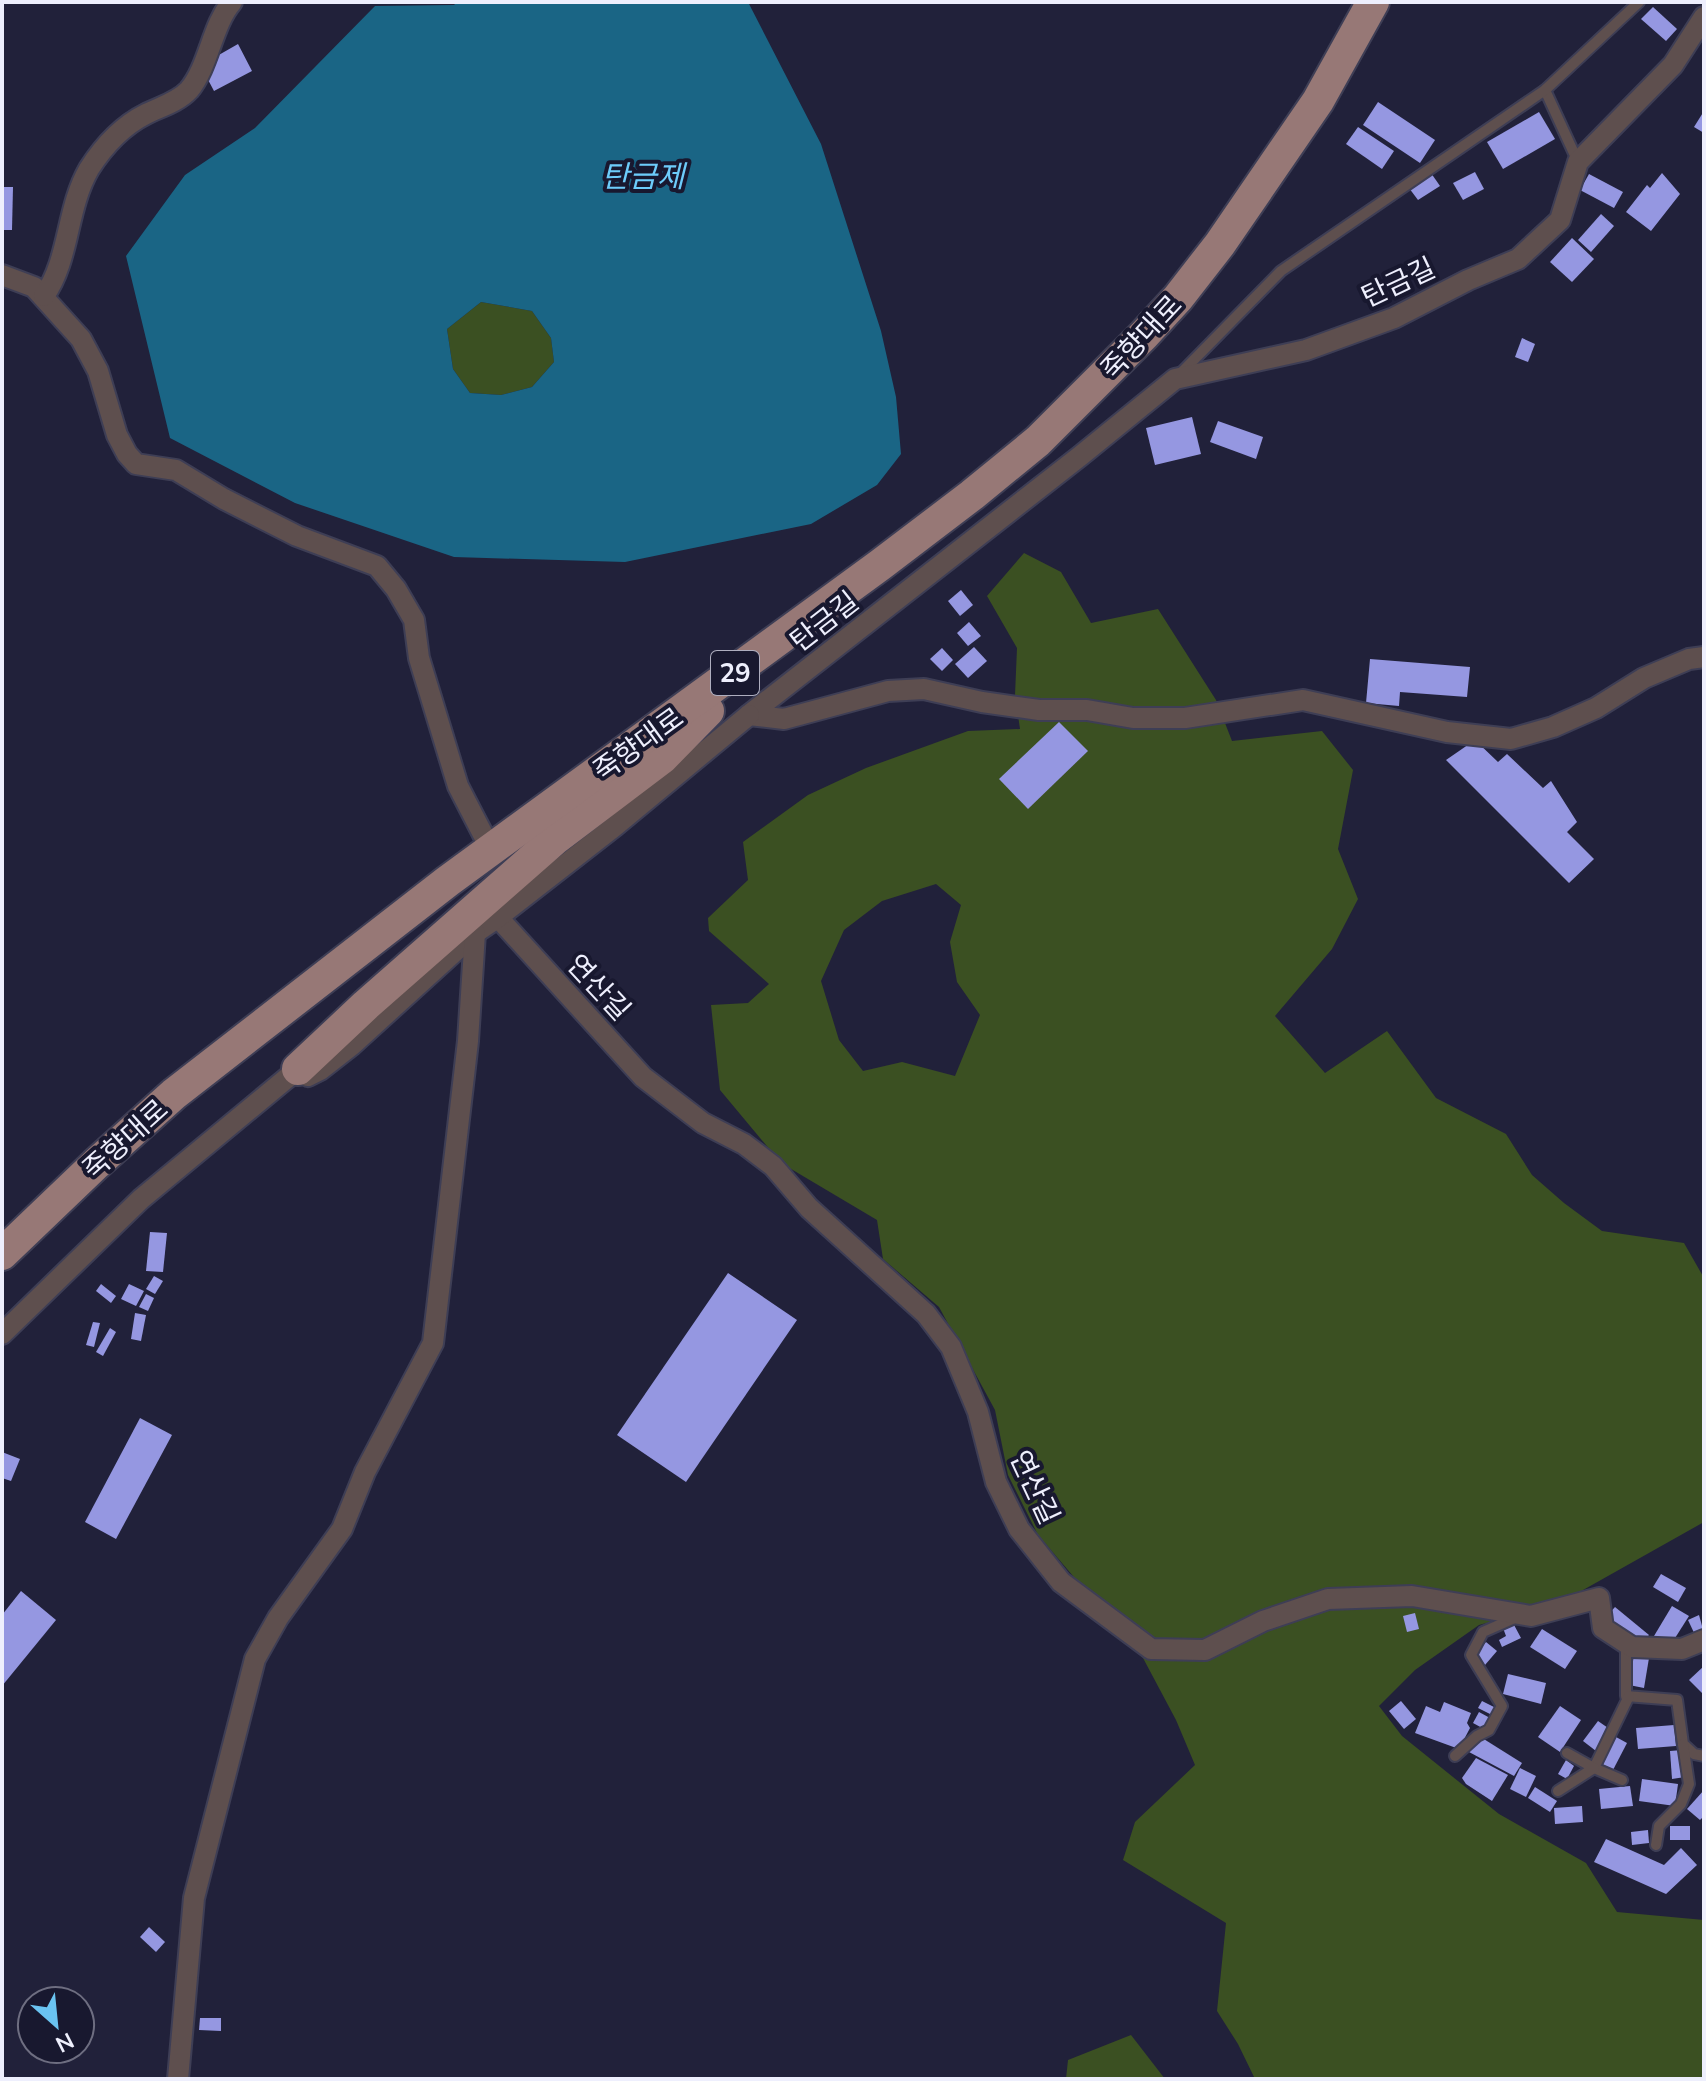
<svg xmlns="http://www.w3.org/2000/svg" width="1706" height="2081" viewBox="0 0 1706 2081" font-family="Mulish,'Noto Sans KR',sans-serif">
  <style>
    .green { fill: #3b5022; fill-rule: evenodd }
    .water { fill: #1a6585; fill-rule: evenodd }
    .building { fill: #9597e1 }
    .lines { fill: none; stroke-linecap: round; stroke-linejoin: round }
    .lane-casing { stroke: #3e3e55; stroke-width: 14 }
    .street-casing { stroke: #3e3e55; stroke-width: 24 }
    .primary-casing { stroke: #3e3e55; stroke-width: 36 }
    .lane { stroke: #5e4f4e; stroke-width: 10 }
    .street { stroke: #5e4f4e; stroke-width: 20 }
    .primary { stroke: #977876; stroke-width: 32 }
    .labels { text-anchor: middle; stroke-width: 8; stroke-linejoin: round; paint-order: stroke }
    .shield { fill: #18182f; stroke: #aeaebf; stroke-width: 2 }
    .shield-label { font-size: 26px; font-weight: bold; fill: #eeeffd }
    .street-label { font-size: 28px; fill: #eeeffd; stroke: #18182f }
    .water-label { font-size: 30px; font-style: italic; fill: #6dccfa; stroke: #18182f }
  </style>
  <rect width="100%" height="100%" fill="#21213a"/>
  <g class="green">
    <path d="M481,302L532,311L551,338L554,362L532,387L501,395L470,393L453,369L447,329Z"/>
    <path d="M1024,553L1061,572L1091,623L1158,609L1216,700L1232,741L1322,731L1353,770L1338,849L1358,899L1332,949L1275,1016L1325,1073L1387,1031L1436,1098L1506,1134L1532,1175L1564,1203L1602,1231L1684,1243L1704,1278V1522L1560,1603L1479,1625L1415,1670L1379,1706L1402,1736L1499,1814L1586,1863L1617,1912L1704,1920L1702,2067L1704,2079H1255L1238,2044L1217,2011L1226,1923L1123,1860L1135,1822L1195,1765L1176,1720L1143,1658L1038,1535L1008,1475L995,1410L939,1307L883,1259L877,1220L781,1163L720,1090L711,1005L748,1003L769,984L709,931L708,918L748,880L743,842L808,795L866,768L968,731L1020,729L1015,695L1017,648L987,596ZM936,884L961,905L950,942L957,982L980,1015L955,1076L902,1062L863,1071L839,1040L821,981L844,930L882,901Z"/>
    <path d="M1131,2035L1165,2079H1066L1068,2060Z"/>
  </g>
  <path class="water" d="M457,2H748L821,144L881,331L896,397L901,454L877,485L811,524L625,562L454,557L295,503L170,438L126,256L185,175L255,128L375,6L454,5ZM481,302L532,311L551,338L554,362L532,387L501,395L470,393L453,369L447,329Z"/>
  <g class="building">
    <path d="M1653,7L1677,29L1666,41L1641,19Z"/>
    <path d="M238,44L252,71L214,91L205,74L214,69L210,60Z"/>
    <path d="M1378,102L1435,140L1420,163L1363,125Z"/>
    <path d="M1704,111V133L1694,127Z"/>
    <path d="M1539,112L1555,139L1503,169L1487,142Z"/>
    <path d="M1358,127L1394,151L1382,169L1346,144Z"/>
    <path d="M1475,172L1484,189L1463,200L1453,183Z"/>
    <path d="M1431,173L1440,186L1418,200L1409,188Z"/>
    <path d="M1662,173L1680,194L1651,231L1626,212L1647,185L1650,188Z"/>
    <path d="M1589,174L1623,192L1614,208L1580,190Z"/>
    <path d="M2,187H13L12,230H2Z"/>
    <path d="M1601,214L1614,226L1591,252L1578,240Z"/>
    <path d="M1572,238L1594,259L1572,282L1550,262Z"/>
    <path d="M1522,338L1535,344L1528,362L1515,357Z"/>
    <path d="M1192,417L1201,454L1155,465L1146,428Z"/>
    <path d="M1218,421L1263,437L1256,459L1210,442Z"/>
    <path d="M961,590L973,605L960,616L948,601Z"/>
    <path d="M969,622L981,636L968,646L957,633Z"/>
    <path d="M974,647L987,661L968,678L955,664Z"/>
    <path d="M942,648L953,660L942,671L930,659Z"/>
    <path d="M1370,659L1470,667L1467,697L1400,692L1399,706L1366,703Z"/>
    <path d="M1059,722L1088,751L1028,809L999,779Z"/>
    <path d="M1475,740L1498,762L1507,754L1543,788L1551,781L1577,822L1567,832L1594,859L1569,883L1446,760Z"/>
    <path d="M150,1232L167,1233L163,1272L146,1271Z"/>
    <path d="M728,1273L797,1320L686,1482L617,1435Z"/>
    <path d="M154,1276L163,1281L155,1294L146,1289Z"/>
    <path d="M101,1284L116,1296L111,1303L96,1291Z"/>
    <path d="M129,1284L144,1291L136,1306L121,1299Z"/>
    <path d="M146,1294L154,1298L148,1311L139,1307Z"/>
    <path d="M135,1313L146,1315L141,1341L131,1339Z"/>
    <path d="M93,1322L100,1323L94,1347L86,1345Z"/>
    <path d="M110,1328L116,1332L103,1356L96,1352Z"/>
    <path d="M140,1418L172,1435L116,1539L85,1522Z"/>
    <path d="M2,1452L20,1459L11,1481L2,1478Z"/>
    <path d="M1661,1574L1686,1588L1678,1602L1653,1587Z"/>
    <path d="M21,1591L56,1620L2,1686V1615Z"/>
    <path d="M1672,1606L1689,1616L1670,1646L1654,1636Z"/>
    <path d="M1615,1607L1649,1635L1640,1646L1606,1617Z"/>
    <path d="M1415,1613L1419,1629L1407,1632L1403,1616Z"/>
    <path d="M1699,1615L1704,1633L1696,1637L1688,1620Z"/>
    <path d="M1513,1623L1521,1638L1502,1647L1499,1640L1506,1636L1503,1628Z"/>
    <path d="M1542,1629L1577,1651L1565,1669L1530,1647Z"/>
    <path d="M1486,1642L1497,1651L1485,1665L1474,1656Z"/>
    <path d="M1634,1655L1649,1658L1644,1688L1629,1685Z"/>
    <path d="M1704,1666V1695L1689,1680Z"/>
    <path d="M1508,1674L1546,1683L1541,1704L1503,1694Z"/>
    <path d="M1401,1701L1416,1719L1404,1729L1389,1711Z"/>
    <path d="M1482,1701L1496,1708L1492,1715L1478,1708Z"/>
    <path d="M1444,1702L1471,1713L1467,1723L1470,1728L1459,1749L1415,1733L1426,1706L1440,1712Z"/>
    <path d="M1560,1706L1581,1720L1560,1752L1538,1737Z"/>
    <path d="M1479,1712L1490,1718L1484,1729L1473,1723Z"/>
    <path d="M1598,1721L1611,1730L1596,1751L1583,1741Z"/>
    <path d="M1674,1725L1676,1746L1638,1749L1636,1728Z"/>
    <path d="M1479,1736L1522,1763L1514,1776L1469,1752Z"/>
    <path d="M1616,1737L1627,1743L1613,1770L1602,1764Z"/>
    <path d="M1682,1750L1685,1777L1672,1779L1670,1751Z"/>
    <path d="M1476,1758L1508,1775L1492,1801L1466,1784L1462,1778Z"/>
    <path d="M1566,1760L1574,1766L1567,1779L1558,1774Z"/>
    <path d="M1520,1768L1536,1776L1526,1797L1510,1789Z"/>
    <path d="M1642,1779L1678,1784L1675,1806L1639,1801Z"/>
    <path d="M1630,1786L1633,1806L1601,1809L1599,1789Z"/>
    <path d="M1535,1787L1557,1801L1550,1812L1528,1798Z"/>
    <path d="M1704,1790V1816L1700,1820L1687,1809Z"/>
    <path d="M1582,1806L1583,1822L1555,1824L1554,1808Z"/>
    <rect x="1670" y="1826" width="20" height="14"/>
    <path d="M1648,1830L1649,1843L1632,1845L1631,1832Z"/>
    <path d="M1606,1839L1664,1865L1681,1848L1697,1865L1666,1894L1594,1862Z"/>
    <path d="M149,1927L165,1942L156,1952L140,1937Z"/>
    <path d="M200,2018H221V2031L199,2030Z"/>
  </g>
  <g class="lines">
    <g class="lane-casing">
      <g id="lane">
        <path d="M1545,90L1578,162"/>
        <path d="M1179,375L1281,271L1545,90L1639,2"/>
        <path d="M1626,1645V1696L1677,1700L1683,1744L1694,1754L1704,1756"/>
        <path d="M1455,1756L1477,1736L1489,1730L1502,1706L1471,1655L1483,1632L1517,1617"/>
        <path d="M1622,1780L1594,1768L1629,1696"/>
        <path d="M1558,1791L1594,1768L1567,1753"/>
        <path d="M1656,1845L1659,1826L1681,1804L1689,1784L1683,1744"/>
      </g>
    </g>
    <g class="street-casing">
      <g id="street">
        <path d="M1704,17L1673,65L1578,162L1560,220L1518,259L1468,280L1394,318L1306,350L1175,379L1079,457L749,715L784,719L888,691L924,689L982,702L1039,710H1087L1133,718H1185L1303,700L1447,732L1511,739L1553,727L1596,708L1644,678L1689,659L1704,657"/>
        <path d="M2,275L34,287L81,339L98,371L117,435L127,454L136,464L176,470L224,499L297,536L377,566L396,589L414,620L419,658L458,786L491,850"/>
        <path d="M44,296C70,259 66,209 89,169C103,147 122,126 146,114C160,107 178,102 189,90C209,66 212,25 232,2"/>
        <path d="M483,901L643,1077L703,1123L744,1144L773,1166L809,1208L926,1314L951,1347L978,1412L996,1482L1019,1529L1061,1582L1151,1649L1205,1650L1263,1621L1328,1599L1412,1596L1531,1616L1599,1598L1603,1628L1632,1647L1682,1649L1704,1640"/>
        <path d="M2,1334L141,1199L298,1069L308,1076L320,1070L352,1045L475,933L497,918L615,826L749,715"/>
        <path d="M178,2079L194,1898L255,1659L278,1618L342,1529L365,1472L433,1343L468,1041L475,933"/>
      </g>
    </g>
    <g class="primary-casing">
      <g id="primary">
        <path d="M298,1069L366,1005L555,839L662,758L708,711"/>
        <path d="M2,1254L96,1164L174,1094L448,881L880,565L972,495L1038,441L1144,335L1178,298L1220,244L1318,101L1373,2"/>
      </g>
    </g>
    <use href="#lane" class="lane"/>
    <use href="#street" class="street"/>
    <use href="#primary" class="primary"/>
  </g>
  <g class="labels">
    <rect class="shield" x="711" y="651" width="48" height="44" rx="6"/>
    <g class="shield-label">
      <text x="735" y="682">29</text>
    </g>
    <g class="street-label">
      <text transform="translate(1398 282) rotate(-25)" y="10">탄금길</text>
      <text transform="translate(1141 337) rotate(-47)" y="10">죽향대로</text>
      <text transform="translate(824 621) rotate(-38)" y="10">탄금길</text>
      <text transform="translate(638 744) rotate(-36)" y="10">죽향대로</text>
      <text transform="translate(599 987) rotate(47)" y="10">연산길</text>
      <text transform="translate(125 1139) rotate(-42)" y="10">죽향대로</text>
      <text transform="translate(1035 1487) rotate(65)" y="10">연산길</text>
    </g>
    <g class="water-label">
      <text x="643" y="187">탄금제</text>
    </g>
  </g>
  <rect width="1706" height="2081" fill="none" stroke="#eeeffd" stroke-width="8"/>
  <g transform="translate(56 2025) rotate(153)"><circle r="38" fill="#18182f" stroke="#6e6e81" stroke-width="2"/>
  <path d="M0-6L14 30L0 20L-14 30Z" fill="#6ac3f1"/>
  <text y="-12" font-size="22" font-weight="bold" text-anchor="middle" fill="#eeeffd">N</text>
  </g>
</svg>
